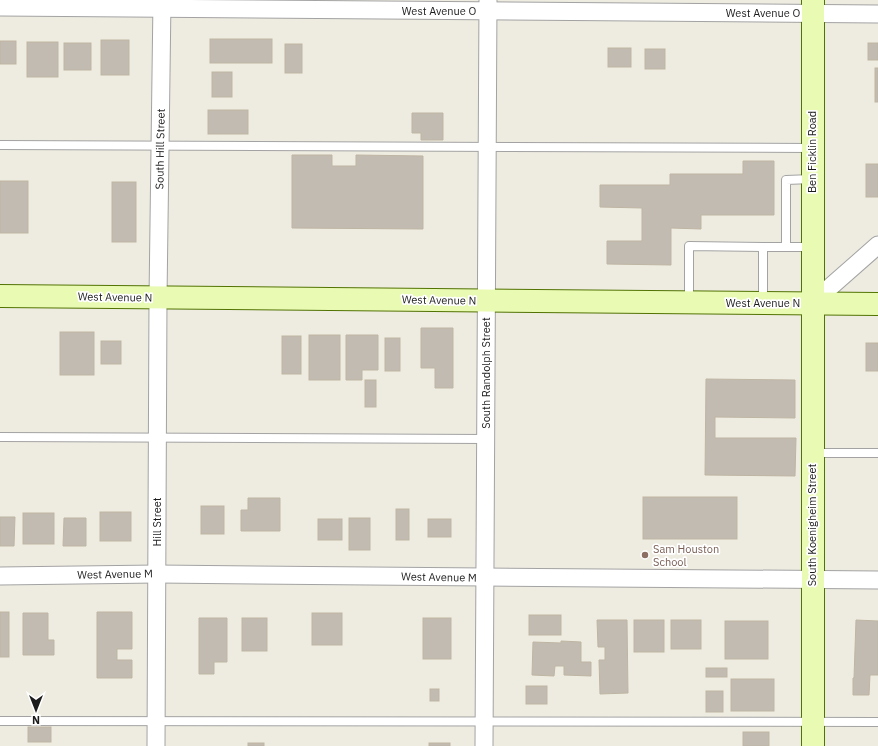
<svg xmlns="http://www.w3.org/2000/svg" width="878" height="746" viewBox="0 0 878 746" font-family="'IBM Plex Sans',sans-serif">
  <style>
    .building { fill: #c2bbb1; stroke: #bfb5a3 }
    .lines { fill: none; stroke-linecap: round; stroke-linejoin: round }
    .lane-casing { stroke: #a3a3a3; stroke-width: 10 }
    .street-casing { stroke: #a3a3a3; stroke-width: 19 }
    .secondary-casing { stroke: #527303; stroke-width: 24 }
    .lane { stroke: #fff; stroke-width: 8 }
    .street { stroke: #fff; stroke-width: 17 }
    .secondary { stroke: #e9fab3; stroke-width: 22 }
    .education-dot { fill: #8d6e63; stroke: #fff; stroke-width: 1.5 }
    .labels { text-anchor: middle; stroke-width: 3.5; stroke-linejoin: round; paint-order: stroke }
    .street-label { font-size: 11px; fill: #1c1c1c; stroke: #fff }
    .education-label { font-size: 11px; fill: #785e54; stroke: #fff; text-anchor: start }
  </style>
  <rect width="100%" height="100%" fill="#eeece1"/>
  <g class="building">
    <rect x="210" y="39" width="62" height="24"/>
    <rect x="101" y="40" width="28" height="35"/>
    <rect x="0" y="41" width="16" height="23"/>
    <rect x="27" y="42" width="31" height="35"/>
    <rect x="64" y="43" width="27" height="27"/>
    <rect x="868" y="43" width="10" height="17"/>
    <rect x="285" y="44" width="17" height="29"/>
    <rect x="608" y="48" width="23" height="19"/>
    <rect x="645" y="49" width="20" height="20"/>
    <rect x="875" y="68" width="3" height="34"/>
    <rect x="212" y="72" width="20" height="25"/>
    <rect x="208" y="110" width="40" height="24"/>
    <path d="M412,113H443V140H421V133H412Z"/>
    <path d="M292,155H332V166H356V155L423,156V229L292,228Z"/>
    <path d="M743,161H774V215H701V229L671,228V265L607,264V241H642V208L600,207V185H670V174H743Z"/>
    <rect x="866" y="164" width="12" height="33"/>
    <rect x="0" y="181" width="28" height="52"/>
    <rect x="112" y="182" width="24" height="60"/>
    <path d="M421,328H453V388H435V368H421Z"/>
    <rect x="60" y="332" width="34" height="43"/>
    <rect x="309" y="335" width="31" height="45"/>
    <path d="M346,335H378V370H362V380H346Z"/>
    <rect x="282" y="336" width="19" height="38"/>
    <rect x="385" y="338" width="15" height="33"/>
    <rect x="101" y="341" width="20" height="23"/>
    <rect x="866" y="343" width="12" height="28"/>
    <path d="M706,379L795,380V418L715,417V438H796L795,476L705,475Z"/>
    <rect x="365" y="380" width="11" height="27"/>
    <rect x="643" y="497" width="94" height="42"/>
    <path d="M248,498H280V531H241V510H248Z"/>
    <rect x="201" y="506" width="23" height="28"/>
    <rect x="396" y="509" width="13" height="31"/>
    <rect x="100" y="512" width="31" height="29"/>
    <rect x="23" y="513" width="31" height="31"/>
    <path d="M0,517H15L14,546H0Z"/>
    <path d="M64,518H86V546H63Z"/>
    <rect x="349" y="518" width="21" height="32"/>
    <rect x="318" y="519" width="24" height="21"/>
    <rect x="428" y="519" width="23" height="18"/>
    <rect x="0" y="612" width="9" height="45"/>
    <path d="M97,612H132V649H117V660H132V678H97Z"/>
    <path d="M23,613H48V640H54V655H23Z"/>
    <rect x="312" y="613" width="30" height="32"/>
    <rect x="529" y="615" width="32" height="20"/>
    <path d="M199,618H227V662H214V674H199Z"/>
    <rect x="242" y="618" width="25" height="33"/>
    <rect x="423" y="618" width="28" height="41"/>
    <path d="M597,620H627L628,693L600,694L599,660H605V647H598Z"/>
    <rect x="634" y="620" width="30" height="32"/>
    <rect x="671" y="620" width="30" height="29"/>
    <path d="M856,620L878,621V675H870L869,695H853V678H854Z"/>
    <rect x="725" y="621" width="43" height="38"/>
    <path d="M561,641L581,642V662H591V676L564,675V666H555L554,676L532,675L533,642L561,643Z"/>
    <rect x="706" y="668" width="21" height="9"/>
    <rect x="731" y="679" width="43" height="32"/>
    <rect x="526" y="686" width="21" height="18"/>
    <rect x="430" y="689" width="9" height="12"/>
    <rect x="706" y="691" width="17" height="21"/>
    <rect x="28" y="727" width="23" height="15"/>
    <rect x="743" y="732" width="26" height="14"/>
    <rect x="248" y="743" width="16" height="3"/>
    <rect x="429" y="743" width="21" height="3"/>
  </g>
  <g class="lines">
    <g class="lane-casing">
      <g id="lane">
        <path d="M0,145L812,148"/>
        <path d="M763,247H811"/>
        <path d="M786,247V180L812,179"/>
        <path d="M689,302V246L763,247V302"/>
        <path d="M0,437L486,439"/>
        <path d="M813,453H878"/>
        <path d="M0,721L878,722"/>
      </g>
    </g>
    <g class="street-casing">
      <g id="street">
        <path d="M0,7L878,14"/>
        <path d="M812,303L878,245"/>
        <path d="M0,576L157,574L485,577L878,580"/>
        <path d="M156,746L158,298L162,0"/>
        <path d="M484,746L488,0"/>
      </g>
    </g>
    <g class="secondary-casing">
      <g id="secondary">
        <path d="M813,0V746"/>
        <path d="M0,296L878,304"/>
      </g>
    </g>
    <use href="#lane" class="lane"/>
    <use href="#street" class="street"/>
    <use href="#secondary" class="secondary"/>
  </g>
  <circle class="education-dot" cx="645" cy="555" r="4"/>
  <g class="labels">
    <g class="street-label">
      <text x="439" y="15">West Avenue O</text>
      <text x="763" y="17">West Avenue O</text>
      <text transform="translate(160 149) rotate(-89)" y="4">South Hill Street</text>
      <text transform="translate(812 152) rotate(-90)" y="4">Ben Ficklin Road</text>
      <text transform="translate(115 297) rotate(1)" y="4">West Avenue N</text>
      <text transform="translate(439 300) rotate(1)" y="4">West Avenue N</text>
      <text x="763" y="307">West Avenue N</text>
      <text transform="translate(486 373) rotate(-90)" y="4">South Randolph Street</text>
      <text transform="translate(157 522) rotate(-90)" y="4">Hill Street</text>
      <text transform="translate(812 525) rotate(-90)" y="4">South Koenigheim Street</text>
      <text transform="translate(115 574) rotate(-1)" y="4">West Avenue M</text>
      <text transform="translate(439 577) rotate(1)" y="4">West Avenue M</text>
    </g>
    <g class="education-label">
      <text x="653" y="553">Sam Houston<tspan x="653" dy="13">School</tspan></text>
    </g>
  </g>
  <g transform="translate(36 710) rotate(180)" stroke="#ffffff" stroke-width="3" paint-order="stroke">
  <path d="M0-3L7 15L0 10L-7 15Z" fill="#1c1c1c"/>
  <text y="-6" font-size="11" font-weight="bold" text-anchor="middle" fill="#1c1c1c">N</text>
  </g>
</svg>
